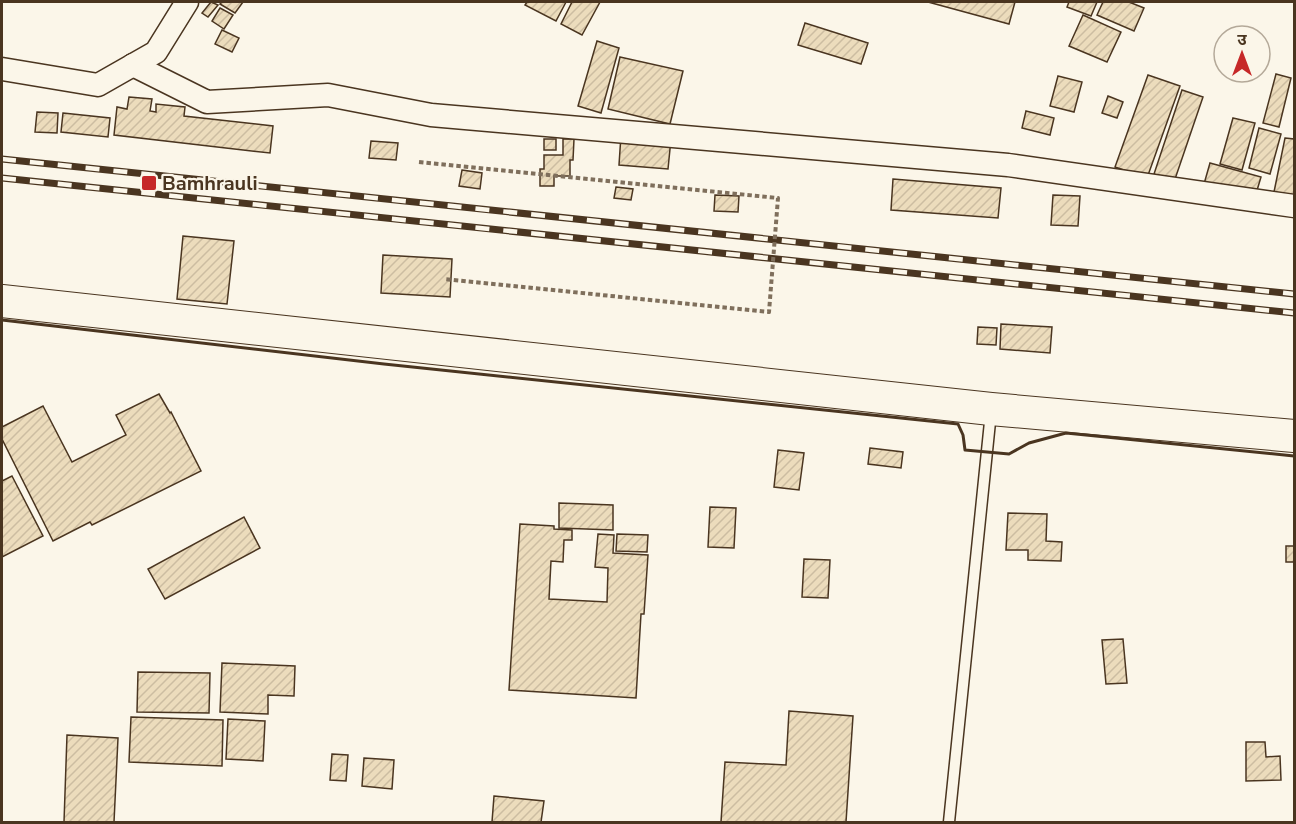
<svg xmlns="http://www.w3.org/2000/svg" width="1296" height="824" viewBox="0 0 1296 824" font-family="'Nunito Sans','Noto Sans Devanagari',sans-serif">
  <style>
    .building { fill: url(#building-hatch); stroke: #4a3520; stroke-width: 1.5 }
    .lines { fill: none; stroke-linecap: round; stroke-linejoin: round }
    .lane-casing { stroke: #4a3520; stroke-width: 13 }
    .street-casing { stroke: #4a3520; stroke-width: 25 }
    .secondary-casing { stroke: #4a3520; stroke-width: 34 }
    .lane { stroke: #fbf6e9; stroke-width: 10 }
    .street { stroke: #fbf6e9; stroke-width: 22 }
    .secondary { stroke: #fbf6e9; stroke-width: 32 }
    .rail-casing { stroke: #4a3520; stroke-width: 7 }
    .rail { stroke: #fbf6e9; stroke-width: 4.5; stroke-dasharray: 14; stroke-linecap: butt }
    .path-bridge { stroke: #7f6f5c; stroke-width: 4; stroke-dasharray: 4.5 3; stroke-linecap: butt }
    .wall { stroke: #4a3520; stroke-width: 3 }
    .poi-dot { fill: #c62828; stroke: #fbf6e9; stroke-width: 2 }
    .labels { text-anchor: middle; stroke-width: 4.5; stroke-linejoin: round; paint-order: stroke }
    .poi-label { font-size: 20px; font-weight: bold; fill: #4a3520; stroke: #fbf6e9; text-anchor: start }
  </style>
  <defs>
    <pattern id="building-hatch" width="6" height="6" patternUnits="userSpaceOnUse" patternTransform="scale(1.5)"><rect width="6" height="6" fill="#ecdcbc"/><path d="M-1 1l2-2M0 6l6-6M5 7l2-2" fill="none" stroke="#ccbda1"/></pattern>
  </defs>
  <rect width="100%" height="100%" fill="#fbf6e9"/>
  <g class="building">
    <path d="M211,2L218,5L208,17L202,13Z"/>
    <path d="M222,2H243L235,13L220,4Z"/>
    <path d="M527,2H566L556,21L525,5Z"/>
    <path d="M572,2H600L582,35L561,24Z"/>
    <path d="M928,2H1015L1009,24Z"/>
    <path d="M1069,2H1097L1091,16L1067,7Z"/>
    <path d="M1103,2H1129L1144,8L1134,31L1097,15Z"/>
    <path d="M220,8L233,15L224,29L212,21Z"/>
    <path d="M1083,15L1121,32L1107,62L1069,46Z"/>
    <path d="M805,23L868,43L861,64L798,45Z"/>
    <path d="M222,30L239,38L232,52L215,44Z"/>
    <path d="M597,41L619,48L601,113L578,106Z"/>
    <path d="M620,57L683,71L670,124L608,109Z"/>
    <path d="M1276,74L1291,78L1279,127L1263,123Z"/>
    <path d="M1148,75L1180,86L1147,178L1115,167Z"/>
    <path d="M1058,76L1082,82L1074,112L1050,106Z"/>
    <path d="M1182,90L1203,97L1174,182L1154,174Z"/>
    <path d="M1108,96L1123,102L1117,118L1102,113Z"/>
    <path d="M129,97L152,99L150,111L156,112V104L185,107L184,116L273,126L270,153L114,135L117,107L127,109Z"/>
    <path d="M1026,111L1054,118L1050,135L1022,128Z"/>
    <path d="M37,112L58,113L57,133L35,132Z"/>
    <path d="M63,113L110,118L108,137L61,132Z"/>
    <path d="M1233,118L1255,123L1242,170L1220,164Z"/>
    <path d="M1259,128L1281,134L1270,174L1249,168Z"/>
    <path d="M621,135L671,139L668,169L619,165Z"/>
    <path d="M1285,138L1294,139V196L1274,192Z"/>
    <rect x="544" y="139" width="12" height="11"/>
    <path d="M563,139H574L573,160H570V176H554V186H540V169H544V155H563Z"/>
    <path d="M371,141L398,143L396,160L369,158Z"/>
    <path d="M1210,163L1261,177L1255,197L1204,184Z"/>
    <path d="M462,170L482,173L480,189L459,186Z"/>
    <path d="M893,179L1001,188L998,218L891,210Z"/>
    <path d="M616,187L633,189L631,200L614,198Z"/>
    <path d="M715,195L739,196L738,212L714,211Z"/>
    <path d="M1053,195L1080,196L1078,226L1051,225Z"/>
    <path d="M183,236L234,241L227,304L177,299Z"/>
    <path d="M383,255L452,259L450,297L381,293Z"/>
    <path d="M1001,324L1052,327L1050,353L1000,349Z"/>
    <path d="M978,327L997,328L996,345L977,344Z"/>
    <path d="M159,394L170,413L171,412L201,471L92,525L90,522L53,541L2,439V427L43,406L72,462L126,435L116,415Z"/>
    <path d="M870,448L903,452L901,468L868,464Z"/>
    <path d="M778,450L804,453L799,490L774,487Z"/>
    <path d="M12,476L43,536L2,557V481Z"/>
    <path d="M559,503L613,505V530L559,528Z"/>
    <path d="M710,507L736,508L734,548L708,547Z"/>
    <path d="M1008,513L1047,514L1046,541L1062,542L1061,561L1028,560V550H1006Z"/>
    <path d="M244,517L260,548L165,599L148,569Z"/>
    <path d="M520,524L554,526V529L572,530V540H564L563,562L551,561L549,599L607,602L608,568L595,567L598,534L614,535L613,553L648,555L644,614H641L636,698L509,690Z"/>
    <path d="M617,534L648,535L647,552L616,551Z"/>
    <rect x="1286" y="546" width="8" height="16"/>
    <path d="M804,559L830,560L828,598L802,597Z"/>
    <path d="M1123,639L1127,683L1106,684L1102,640Z"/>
    <path d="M222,663L295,666L294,696L268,695V714L220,712Z"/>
    <path d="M138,672L210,673L209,713L137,712Z"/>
    <path d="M789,711L853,716L846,822H721L725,762L786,765Z"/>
    <path d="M131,717L223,720L222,766L129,762Z"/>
    <path d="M228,719L265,721L263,761L226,759Z"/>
    <path d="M67,735L118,738L114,822H64Z"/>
    <path d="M1246,742H1265L1266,757L1280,756L1281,780L1246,781Z"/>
    <path d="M332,754L348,755L346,781L330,780Z"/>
    <path d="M364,758L394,760L392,789L362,786Z"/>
    <path d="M494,796L544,801L541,822H492Z"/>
  </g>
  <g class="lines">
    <g class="lane-casing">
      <path id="lane" d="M949,822L991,412"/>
    </g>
    <g class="street-casing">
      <g id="street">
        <path d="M133,65L207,102L328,95L431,115L1008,165L1294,206"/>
        <path d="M2,69L98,85L156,52L187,2"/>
      </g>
    </g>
    <g class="secondary-casing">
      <path id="secondary" d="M2,301L991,409L1294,436"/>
    </g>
    <use href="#lane" class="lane"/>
    <use href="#street" class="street"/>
    <use href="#secondary" class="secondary"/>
    <g class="rail-casing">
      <g id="rail">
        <path d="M2,159L1294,294"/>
        <path d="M2,178L1294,313"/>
      </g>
    </g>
    <use href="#rail" class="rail"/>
    <path class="path-bridge" d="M419,162L778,198L769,312L444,279"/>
    <path class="wall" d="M2,320L384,364L958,424L963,435L965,450L1009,454L1029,443L1066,433L1294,456"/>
  </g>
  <rect class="poi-dot" x="141" y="175" width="16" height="16" rx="3"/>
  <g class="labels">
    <g class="poi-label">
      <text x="162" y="190">Bamhrauli</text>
    </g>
  </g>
  <rect width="1296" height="824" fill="none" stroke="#4a3520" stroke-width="6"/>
  <g transform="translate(1242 54)"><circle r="28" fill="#fbf6e9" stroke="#b4a999" stroke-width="1.5"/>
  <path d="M0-4.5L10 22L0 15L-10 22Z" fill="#c62828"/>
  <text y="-9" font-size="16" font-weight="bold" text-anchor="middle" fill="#4a3520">उ</text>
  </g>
</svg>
